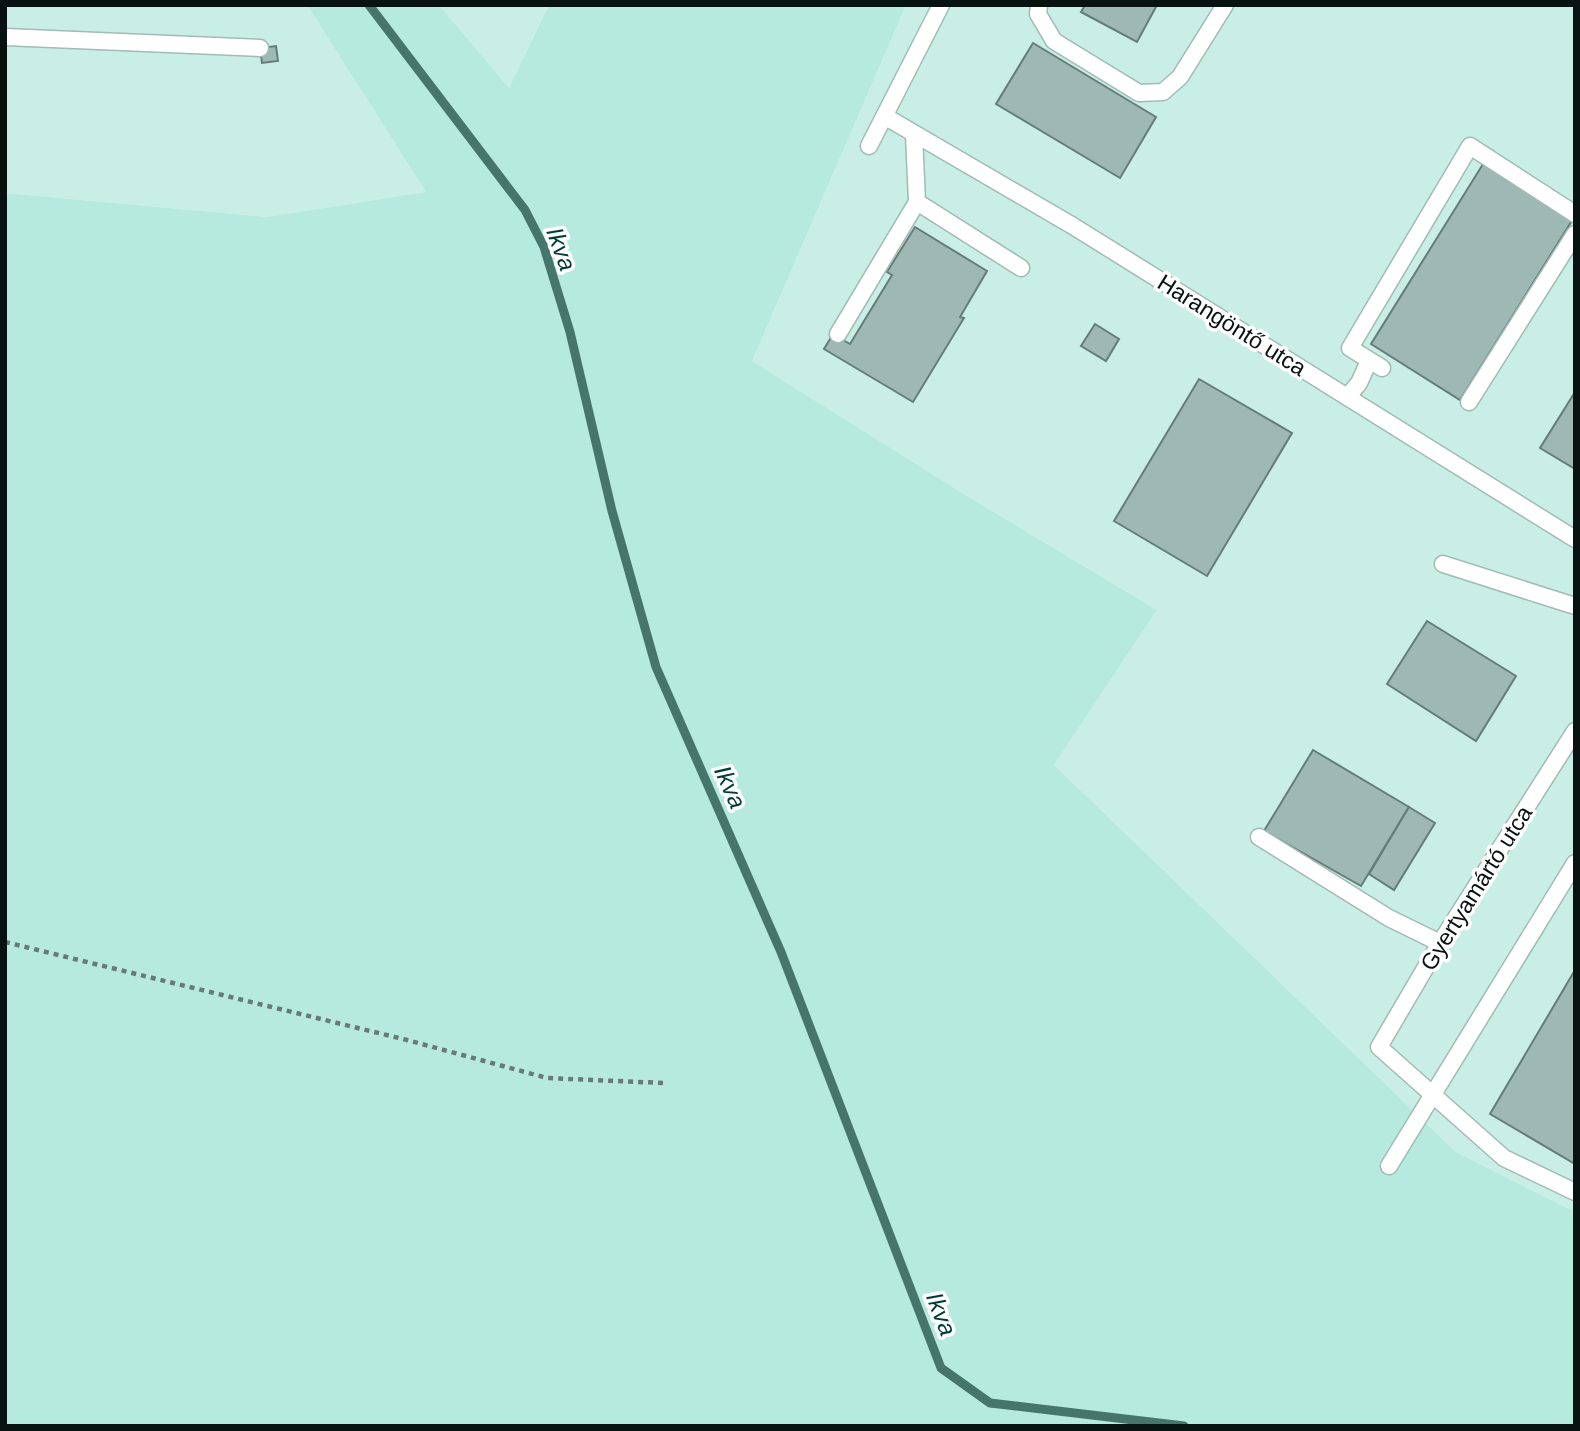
<svg xmlns="http://www.w3.org/2000/svg" width="1580" height="1431" viewBox="0 0 1580 1431" font-family="Arial,sans-serif">
  <style>
    .built { fill: #c9eee6 }
    .green { fill: #b6eadf }
    .lines { fill: none; stroke-linecap: round; stroke-linejoin: round }
    .stream { stroke: #46756c; stroke-width: 9 }
    .building { fill: #9eb9b3; stroke: #647d78; stroke-width: 2 }
    .service-casing { stroke: #a1bbb6; stroke-width: 19 }
    .path { stroke: #687a76; stroke-width: 4.5; stroke-dasharray: 5 5; stroke-linecap: butt }
    .service { stroke: #fff; stroke-width: 16 }
    .labels { text-anchor: middle; stroke-width: 7; stroke-linejoin: round; paint-order: stroke }
    .street-label { font-size: 23px; fill: #081210; stroke: #fefefe }
    .water-label { font-size: 24px; font-style: italic; fill: #003c35; stroke: #fefefe }
  </style>
  <rect width="100%" height="100%" fill="#dcf8f2"/>
  <g class="built">
    <path d="M5,5H307L426,192L268,217L5,193Z"/>
    <path d="M439,5H549L509,88Z"/>
    <path d="M906,5H1575V1212L1456,1152L1054,765L1157,610L967,496L752,361Z"/>
  </g>
  <path class="green" d="M307,5H439L509,88L549,5H906L752,361L967,496L1157,610L1054,765L1456,1152L1575,1212V1426H5V193L267,217L426,192Z"/>
  <g class="lines">
    <path class="stream" d="M369,5L525,210L544,247L570,332L612,511L656,667L781,952L941,1368L990,1403L1184,1426"/>
  </g>
  <g class="building">
    <path d="M1085,5H1157L1137,42L1081,12Z"/>
    <path d="M1033,43L1156,117L1120,178L996,104Z"/>
    <path d="M276,46L278,61L262,63L260,48Z"/>
    <path d="M1483,164L1573,219L1460,400L1371,344Z"/>
    <path d="M915,227L987,271L960,317L964,318L913,402L824,349L833,334L850,344L892,275L887,272Z"/>
    <path d="M1095,324L1119,339L1106,361L1081,346Z"/>
    <path d="M1199,379L1292,433L1207,576L1114,521Z"/>
    <path d="M1575,392V469L1540,448Z"/>
    <path d="M1427,621L1516,676L1476,741L1387,684Z"/>
    <path d="M1313,750L1409,807L1361,886L1264,831Z"/>
    <path d="M1409,807L1435,823L1394,890L1369,874Z"/>
    <path d="M1575,970V1164L1490,1114Z"/>
  </g>
  <g class="lines">
    <g class="service-casing">
      <g id="service">
        <path d="M1039,5L1038,14L1054,41L1139,93L1163,92L1180,77L1225,5"/>
        <path d="M5,37L260,48"/>
        <path d="M886,117L1073,226L1575,539"/>
        <path d="M914,135L917,202L1021,268"/>
        <path d="M869,146L941,5"/>
        <path d="M838,334L917,202"/>
        <path d="M1382,368L1350,348L1470,146L1575,214"/>
        <path d="M1348,396L1359,383L1369,361"/>
        <path d="M1469,402L1575,234"/>
        <path d="M1443,564L1575,606"/>
        <path d="M1575,731L1440,943L1379,1047L1504,1158L1575,1192"/>
        <path d="M1259,837L1389,918L1440,943"/>
        <path d="M1389,1166L1575,863"/>
      </g>
    </g>
    <path class="path" d="M5,942L407,1040L547,1078L663,1083"/>
    <use href="#service" class="service"/>
  </g>
  <g class="labels">
    <g class="street-label">
      <text transform="translate(1232 325) rotate(32)" y="8">Harangöntő utca</text>
      <text transform="translate(1476 888) rotate(-58)" y="8">Gyertyamártó utca</text>
    </g>
    <g class="water-label">
      <text transform="translate(561 249) rotate(70)" y="8">Ikva</text>
      <text transform="translate(730 787) rotate(66)" y="8">Ikva</text>
      <text transform="translate(941 1314) rotate(69)" y="8">Ikva</text>
    </g>
  </g>
  <rect width="1580" height="1431" fill="none" stroke="#081210" stroke-width="14"/>
</svg>
